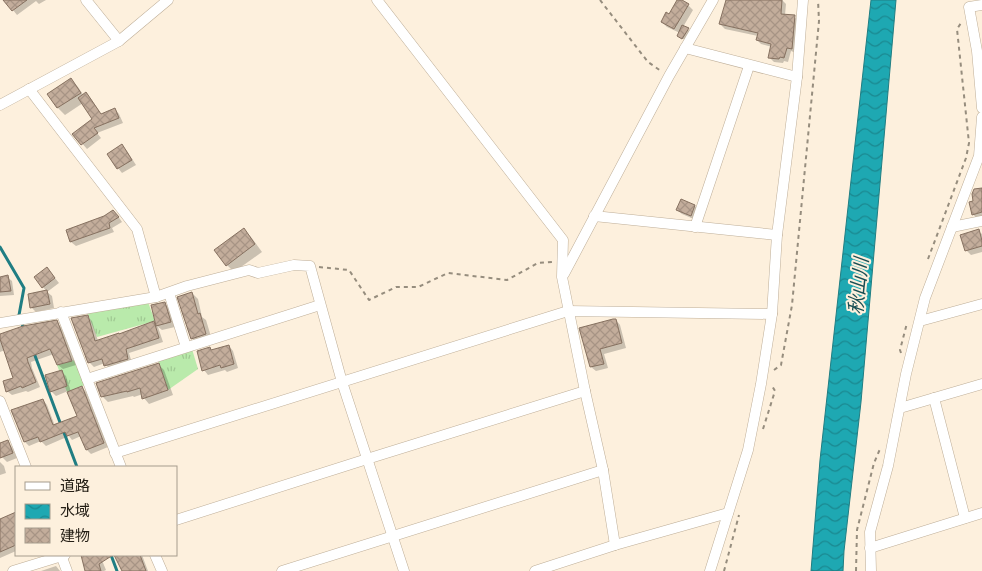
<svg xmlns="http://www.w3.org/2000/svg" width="982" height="571" viewBox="0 0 982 571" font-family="Spectral,'Noto Sans JP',serif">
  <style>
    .grass { fill: url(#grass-tufts) }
    .water { fill: url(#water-waves); stroke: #207e83 }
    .shadow { fill: #0003 }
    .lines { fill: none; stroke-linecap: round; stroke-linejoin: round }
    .stream { stroke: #207e83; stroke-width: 3 }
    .building { fill: url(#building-cross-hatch); stroke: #867160 }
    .minor-casing { stroke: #beae98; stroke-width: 11 }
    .path { stroke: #968d7e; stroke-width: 2; stroke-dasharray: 4 4; stroke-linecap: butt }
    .minor { stroke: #fff; stroke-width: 10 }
    .labels { text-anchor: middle; stroke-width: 4; stroke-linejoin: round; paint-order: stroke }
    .water-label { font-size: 19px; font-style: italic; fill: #194e53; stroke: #fdf0dd }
  </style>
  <defs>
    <pattern id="grass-tufts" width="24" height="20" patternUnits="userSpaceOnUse" patternTransform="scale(1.25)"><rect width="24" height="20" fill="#b9eaab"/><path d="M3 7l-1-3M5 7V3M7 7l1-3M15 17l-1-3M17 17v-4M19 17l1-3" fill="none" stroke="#9fc892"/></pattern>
    <pattern id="water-waves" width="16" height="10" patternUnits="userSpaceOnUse" patternTransform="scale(1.25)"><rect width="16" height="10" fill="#1ea8b2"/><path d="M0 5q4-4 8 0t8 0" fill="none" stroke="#1a8890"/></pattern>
    <pattern id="building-cross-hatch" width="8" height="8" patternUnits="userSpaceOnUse" patternTransform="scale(1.25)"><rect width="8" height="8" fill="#c3ad9b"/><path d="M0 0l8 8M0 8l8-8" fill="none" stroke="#a79485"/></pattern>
  </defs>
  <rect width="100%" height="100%" fill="#fdf0dd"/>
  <g class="grass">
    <path d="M148,302L155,321L97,337L87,312Z"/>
    <path d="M192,349L198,369L168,390L158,360Z"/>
    <path d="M75,360L85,385L67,392L57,365Z"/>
  </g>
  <path class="water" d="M871,0H896L861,402L844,551L843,571H811L820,460Z"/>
  <g class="shadow">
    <path d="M5,0H46L39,4L36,1L17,15Z"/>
    <path d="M679,0L688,5L693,10L683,27L690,31L685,40L678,36L680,33L667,27L662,22L670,15Z"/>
    <path d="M725,0H782L786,4L785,15L794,17L799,21L796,53L791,51L788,62L784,61L783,63L774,62L769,57L772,47L761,44L757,40L758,36L725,29L720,24L727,2Z"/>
    <path d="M71,80L78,87L84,96L86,94L91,99L101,115L115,109L119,114L123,123L97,133L101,138L87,149L74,134L94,119L83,103L65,115L58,108L49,94Z"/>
    <path d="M122,146L127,151L136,165L122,173L118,168Z"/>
    <path d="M982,189V217L977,219L973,214L975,202Z"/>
    <path d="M695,206L699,210L696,220L682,214L677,210Z"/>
    <path d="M118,216L122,222L112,228L114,232L76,246L71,242L67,230Z"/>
    <path d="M244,230L251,237L262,252L234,272L227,265Z"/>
    <path d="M978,231L982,234V252L971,255L966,250Z"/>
    <path d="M47,268L59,283L47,292L52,296L54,308L36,312L31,307L47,292L43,287Z"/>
    <path d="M7,277L12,281L14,295L0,296V278Z"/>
    <path d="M192,293L198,299L202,317L206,320L212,340L198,344L192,338Z"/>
    <path d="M164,303L169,308L175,327L162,330L157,326L152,306Z"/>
    <path d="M88,317L92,321L98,341L153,323L158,327L163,342L129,353L132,363L110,370L105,363L94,367L89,362Z"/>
    <path d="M616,320L620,325L626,348L604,354L608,368L596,371L591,367L581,328Z"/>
    <path d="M56,322L61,327L76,365L63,369L58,365L54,354L31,362L32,368L40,387L28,392L26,391L12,395L7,391L15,379L5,350L0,352V336Z"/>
    <path d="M229,346L233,351L238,368L227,372L225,370L208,375L204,370L210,349L212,351Z"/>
    <path d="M159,365L164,370L173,395L149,404L144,398L143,394L134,397L133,396L108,402L102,396Z"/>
    <path d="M61,371L66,376L71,392L82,387L86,392L108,447L91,454L87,450L81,436L72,440L69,436L46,446L41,441L29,446L25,442L43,400L47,405L55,426L78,417L68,391L56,396L51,391Z"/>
    <path d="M8,442L12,447L17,458L7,462L2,457L0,452V445Z"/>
    <path d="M0,462L4,466L6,473L0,475Z"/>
    <path d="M16,514V536L12,538L16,551L0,558V521Z"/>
    <path d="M87,555H98L101,558L106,570L104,571H86L82,556Z"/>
    <path d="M115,555H142L148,571H124Z"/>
    <path d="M56,566L60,571H41Z"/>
  </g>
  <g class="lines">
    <g class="stream">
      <path d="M0,247L24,288L19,315L24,329"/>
      <path d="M34,353L61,425"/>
      <path d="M63,430L77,467"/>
      <path d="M111,555L117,571"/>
    </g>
  </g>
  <g class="building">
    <path d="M3,0H27L12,11Z"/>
    <path d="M677,0H682L689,4L674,29L661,22L666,12L669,14Z"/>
    <path d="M726,0H782L781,14L795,15L792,49L787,48L784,58L780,57L779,59L768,58L771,44L756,40L758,33L719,24Z"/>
    <path d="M682,25L689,28L682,39L677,36Z"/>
    <path d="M71,78L81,93L57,108L47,94Z"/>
    <path d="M86,92L101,114L115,108L119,118L94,128L98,133L81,145L72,134L92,119L78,98Z"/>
    <path d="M122,144L132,160L117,169L107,154Z"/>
    <path d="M982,188V212L972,215L969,202L973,201L972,194L974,189Z"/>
    <path d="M681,199L695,205L691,216L676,210Z"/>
    <path d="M113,210L119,217L109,223L110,228L70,242L66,230L104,216Z"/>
    <path d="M244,228L255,244L226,266L214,250Z"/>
    <path d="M979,229L982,241V246L965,251L960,235Z"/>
    <path d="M47,267L55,278L42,288L34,277Z"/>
    <path d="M8,275L11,291L0,292V277Z"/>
    <path d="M47,290L50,304L30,308L28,294Z"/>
    <path d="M192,292L198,314L200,313L206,334L191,339L177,297Z"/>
    <path d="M165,302L171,322L156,326L151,305Z"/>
    <path d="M88,315L95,341L119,333V334L154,321L159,338L126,349L128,359L104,366L102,359L88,363L71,318Z"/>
    <path d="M613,319H616L622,343L600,349L604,364L590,367L579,328Z"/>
    <path d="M57,320L72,361L57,365L50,349L27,358L28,362L36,382L22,388L21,386L6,392L3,381L13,378L0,339V334L23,326Z"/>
    <path d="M229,345L234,364L221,368L220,365L202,371L197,351L210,347L211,350Z"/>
    <path d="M159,363L168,390L142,399L140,388L127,392V391L101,397L96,383Z"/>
    <path d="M62,370L67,386L50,392L45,375Z"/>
    <path d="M82,386L104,443L86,450L78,432L67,436L65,432L40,442L38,437L24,442L11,410L43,399L53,425L77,416L67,392Z"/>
    <path d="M8,440L13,453L0,458V443Z"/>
    <path d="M16,512V545L0,552V519Z"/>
    <path d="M81,555H113L99,564L101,571H85Z"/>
    <path d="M114,555H140L146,571H122Z"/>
  </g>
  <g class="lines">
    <g class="minor-casing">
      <g id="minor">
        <path d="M86,0L119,41"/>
        <path d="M377,0L563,240L562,277L585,391L603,470L615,545"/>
        <path d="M982,5L969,7L977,51L982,108"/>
        <path d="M685,48L797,77"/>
        <path d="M29,89L137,229L156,297"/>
        <path d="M0,105L119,41L168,0"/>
        <path d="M594,216L777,235"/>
        <path d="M695,227L749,66"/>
        <path d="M952,227L982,221"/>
        <path d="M564,274L669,76L713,0"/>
        <path d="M169,293L186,347"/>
        <path d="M61,312L121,467"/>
        <path d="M920,321L982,304"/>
        <path d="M0,323L156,297L187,286L249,270L258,273L294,265L310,266L342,382L404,571"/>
        <path d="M87,379L320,305"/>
        <path d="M934,398L965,518"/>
        <path d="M0,401L26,467"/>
        <path d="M900,408L982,384"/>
        <path d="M115,453L568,311L772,314"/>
        <path d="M176,520L367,459L585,391"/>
        <path d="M870,548L982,513"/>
        <path d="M61,555L67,571"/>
        <path d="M155,555L162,571"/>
        <path d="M13,571L65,555"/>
        <path d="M282,571L603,470"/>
        <path d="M535,571L615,545L728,513"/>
        <path d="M710,571L748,450L761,384L772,314L777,235L797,77L803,0"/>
        <path d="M871,571L870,532L888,466L906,374L925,298L979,156L982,117"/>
      </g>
    </g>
    <g class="path">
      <path d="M600,0L648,62L661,71"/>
      <path d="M928,259L966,158L969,143L957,29L961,23"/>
      <path d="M319,267L349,270L369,300L396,287H418L448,273L507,280L538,263L552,262"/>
      <path d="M901,353L900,350L907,323"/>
      <path d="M774,370L781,365L792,305L819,21L818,0"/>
      <path d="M763,429L775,391L771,384"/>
      <path d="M724,571L739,515"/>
      <path d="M856,571L857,530L874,463L880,449"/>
    </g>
    <use href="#minor" class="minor"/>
  </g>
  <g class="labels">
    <g class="water-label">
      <text transform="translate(858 286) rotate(-84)" y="7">秋山川</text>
    </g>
  </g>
  <rect x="15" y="466" width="162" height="90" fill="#fdf0dd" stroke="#a69c8d"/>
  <rect x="25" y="482" width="25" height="8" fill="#ffffff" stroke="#a69c8d"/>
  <text x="60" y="491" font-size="15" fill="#231d14">道路</text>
  <rect x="25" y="504" width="25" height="15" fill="url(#water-waves)" stroke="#a69c8d"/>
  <text x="60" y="516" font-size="15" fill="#231d14">水域</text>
  <rect x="25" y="528" width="25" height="15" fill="url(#building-cross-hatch)" stroke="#a69c8d"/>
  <text x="60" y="541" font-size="15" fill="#231d14">建物</text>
</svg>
